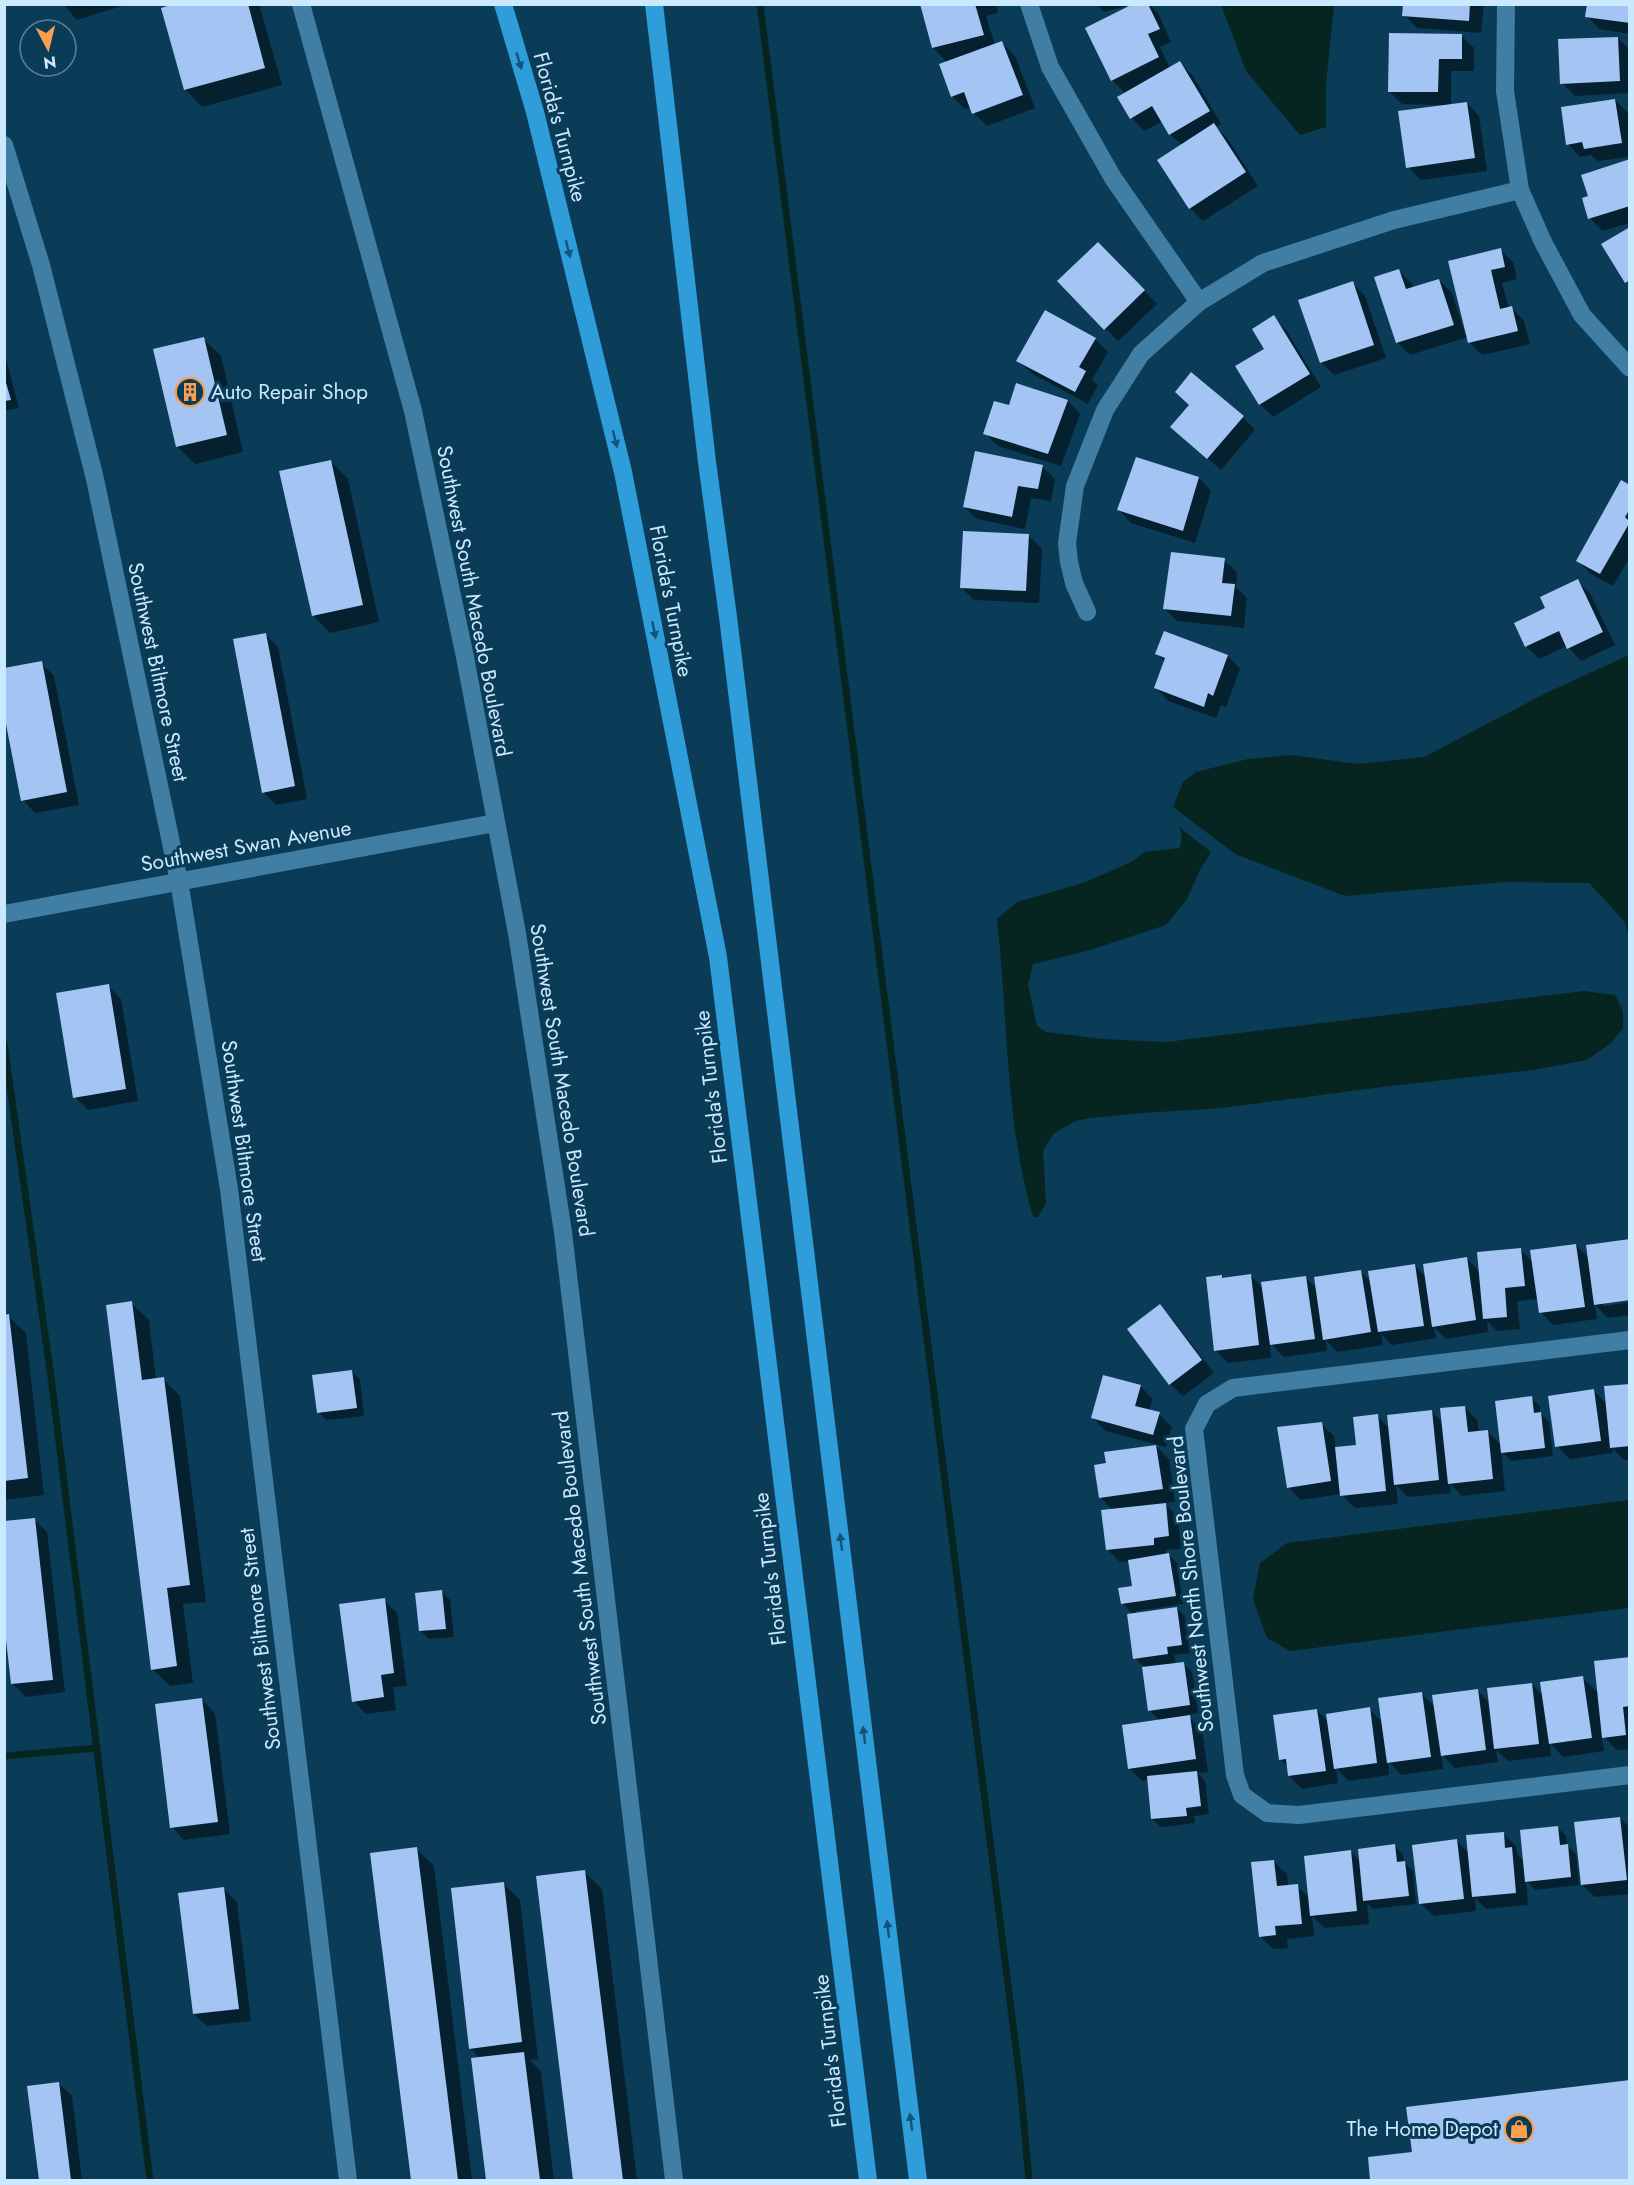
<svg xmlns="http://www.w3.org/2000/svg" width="1634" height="2185" viewBox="0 0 1634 2185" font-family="Jost,sans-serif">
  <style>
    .water { fill: #062520 }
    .shadow { fill: #0007 }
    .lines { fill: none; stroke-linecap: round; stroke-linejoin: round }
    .stream { stroke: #062520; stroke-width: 7 }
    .building { fill: #a4c4f4 }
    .minor { stroke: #417ea4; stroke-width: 18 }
    .highway { stroke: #2e9dda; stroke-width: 18 }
    .oneway { fill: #145478 }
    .labels { text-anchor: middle; stroke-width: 6; stroke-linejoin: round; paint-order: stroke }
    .street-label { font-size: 21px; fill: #cbe9fe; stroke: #0b3c57 }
    .poi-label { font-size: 21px; fill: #cbe9fe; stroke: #0b3c57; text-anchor: start }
  </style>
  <rect width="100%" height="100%" fill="#0b3c57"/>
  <g class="water">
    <path d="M1221,5H1334L1326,84V127L1300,135L1246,71Z"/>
    <path d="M1629,655V939L1625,922L1589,883L1505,882L1345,896L1235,854L1173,807L1183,782L1196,772L1248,759L1291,755L1358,764L1424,757L1544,694Z"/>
    <path d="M1179,827L1211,852L1200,870L1187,899L1166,925L1087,951L1033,964L1028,985L1037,1026L1046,1032L1103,1039L1166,1042L1584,991L1615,995L1623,1011V1028L1611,1043L1587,1060L1533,1070L1382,1087L1223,1108L1143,1113L1090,1118L1076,1121L1054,1133L1043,1150L1046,1204L1038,1217H1033C1005,1121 1008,1018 997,919L1017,902L1083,883L1129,863L1145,852L1180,848L1182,836Z"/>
    <path d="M1629,1500V1608L1290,1651L1267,1638L1253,1599L1260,1563L1287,1543Z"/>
  </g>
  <g class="shadow">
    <path d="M63,4H125V5L77,20Z"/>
    <path d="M179,4H259L282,85L202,107L185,89Z"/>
    <path d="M922,4H996L998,13L986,16L995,45L1002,43L1015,56L1035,108L987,126L974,113L971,107L965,109L952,96L948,63L933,48Z"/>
    <path d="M1097,4H1149L1158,13L1171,42L1160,47L1170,68L1180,63L1193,76L1221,124L1216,127L1227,138L1258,186L1203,221L1190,208L1182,145L1170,134L1163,121L1144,131L1132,118L1119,97L1126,94L1112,80L1131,5L1104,12Z"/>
    <path d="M1405,4H1484L1481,33L1417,28L1404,15Z"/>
    <path d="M1584,4H1630V34L1599,29L1587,16L1588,5Z"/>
    <path d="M1461,35L1474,48V71H1451V105L1467,103L1479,116L1487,171L1421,180L1408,167L1443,105L1402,104L1389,91Z"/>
    <path d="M1618,38L1630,50V93L1575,96L1562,83Z"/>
    <path d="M1615,100L1628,113L1630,157L1598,161L1591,155L1580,157L1568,144Z"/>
    <path d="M1630,161V223L1602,231L1590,218V197Z"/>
    <path d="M1098,244L1157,304L1118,341L1059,281Z"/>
    <path d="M1500,250L1513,262L1517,279L1502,283L1509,309L1512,308L1524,321L1530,344L1482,355L1469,342L1468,337L1410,355L1397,342L1399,271L1412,284L1413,289L1439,280L1452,293L1465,334L1467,333L1450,262Z"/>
    <path d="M1352,283L1365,296L1386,358L1334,375L1321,362Z"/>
    <path d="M1273,317L1286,330L1321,387L1273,417L1260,404L1266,349Z"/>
    <path d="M203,339L221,356L243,452L195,464L178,447Z"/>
    <path d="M1095,339L1108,352L1092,380L1098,385L1088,404L1031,373L1018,360Z"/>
    <path d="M4,351L19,408L4,411Z"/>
    <path d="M1068,401L1080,414L1061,466L998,446L985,433L1010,407Z"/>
    <path d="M1243,417L1255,430L1221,470L1172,427Z"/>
    <path d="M330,461L348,479L379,622L330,633L313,615Z"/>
    <path d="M1042,466L1055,479L1051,501L1031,498L1025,529L977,519L964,507Z"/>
    <path d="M1199,478L1211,491L1195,543L1131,523L1119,510Z"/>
    <path d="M1630,487V557L1613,586L1591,574L1578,561Z"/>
    <path d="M1029,536L1042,549L1039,603L974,600L961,587Z"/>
    <path d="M1224,560L1237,572L1236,587L1247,598L1244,628L1177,621L1164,608Z"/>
    <path d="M1577,581L1590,593L1615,645L1581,661L1567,646L1539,659L1526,646L1547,609Z"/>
    <path d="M266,635L278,647L307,799L276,805L263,792Z"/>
    <path d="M1157,654L1228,656L1240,669L1226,707L1221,705L1216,718L1168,701L1156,688L1165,662Z"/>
    <path d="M41,663L54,676L79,805L35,813L23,800Z"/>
    <path d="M108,986L121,999L138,1101L88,1110L75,1097Z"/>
    <path d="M1576,1245L1589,1259L1604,1306L1630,1302V1315L1608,1318L1595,1305L1597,1319L1553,1325L1541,1312L1539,1299L1517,1301L1520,1329L1497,1331L1487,1321L1488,1332L1446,1339L1434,1327L1436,1338L1392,1345L1381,1334L1383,1345L1337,1352L1326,1340L1327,1351L1284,1357L1270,1343L1271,1358L1228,1363L1215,1350L1221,1276L1224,1279L1251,1276L1263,1288L1306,1278L1317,1289L1361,1272L1371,1282L1414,1265L1426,1277L1467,1259L1480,1272L1520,1249L1534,1263Z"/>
    <path d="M131,1303L149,1320L156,1380L163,1379L180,1396L206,1602L183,1604L193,1683L170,1686L152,1669Z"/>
    <path d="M1159,1306L1172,1319L1214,1373L1183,1396L1170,1384Z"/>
    <path d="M4,1316H8L26,1333L44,1495L4,1500Z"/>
    <path d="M352,1371L360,1380L364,1416L327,1420L318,1412Z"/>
    <path d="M1630,1385V1459L1624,1460L1612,1448L1613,1453L1570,1459L1557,1446L1594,1391L1607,1404Z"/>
    <path d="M1140,1386L1153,1399L1149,1411L1159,1414L1172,1427L1166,1447L1106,1431L1093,1418Z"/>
    <path d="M1531,1398L1540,1406V1413L1549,1422L1553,1456L1511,1461L1501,1451L1505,1491L1462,1496L1450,1484L1451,1493L1408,1497L1396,1485L1398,1504L1355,1508L1341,1494L1301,1500L1288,1487L1321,1424L1334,1436L1336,1449L1358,1446L1377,1416L1390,1429L1432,1412L1443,1423L1464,1407L1477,1420L1479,1432L1487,1431L1502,1446Z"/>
    <path d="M1156,1446L1169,1459L1175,1502L1164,1503L1178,1517L1181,1549L1166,1550V1555H1169L1177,1563L1183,1604L1136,1611V1614L1177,1608L1185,1617L1190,1653L1174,1655L1175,1664L1183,1663L1192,1672L1198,1713L1187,1715L1202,1730L1208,1772L1198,1773L1205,1781L1209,1814L1194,1816L1195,1823L1161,1827L1152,1819L1149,1780L1142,1781L1129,1768L1160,1721L1149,1710L1145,1668L1135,1658L1133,1614L1122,1603L1134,1587L1130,1561L1120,1562L1107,1549L1113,1510L1100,1497L1108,1464Z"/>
    <path d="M34,1519L47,1532L65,1692L26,1697L13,1684Z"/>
    <path d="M442,1592L450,1600L454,1637L429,1639L421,1631Z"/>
    <path d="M384,1600L397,1613L407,1686L393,1687L396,1710L366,1714L354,1701Z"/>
    <path d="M1630,1658V1749L1617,1750L1602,1735L1604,1751L1563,1757L1550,1743L1551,1756L1508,1761L1496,1750L1498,1762L1455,1768L1441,1754L1443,1769L1401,1775L1388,1761L1389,1775L1349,1781L1336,1768L1338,1783L1302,1789L1289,1776L1288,1767L1281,1760L1317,1710L1329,1723L1369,1709L1383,1723L1422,1694L1435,1707L1477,1690L1490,1703L1532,1684L1543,1696L1583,1678L1599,1694Z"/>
    <path d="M202,1700L215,1713L230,1834L184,1840L172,1827Z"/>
    <path d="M1620,1818L1630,1828V1894L1595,1897L1582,1885Z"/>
    <path d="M1557,1827L1566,1836L1567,1845L1576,1854L1579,1885L1535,1890L1526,1881L1528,1905L1486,1909L1475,1898L1476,1911L1434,1916L1421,1904L1457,1841L1469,1853L1503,1833L1516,1846L1517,1854L1525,1862Z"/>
    <path d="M1394,1846L1403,1854L1404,1862L1413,1871L1416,1904L1373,1909L1367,1903L1369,1924L1325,1928L1312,1916L1314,1936L1287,1939L1288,1948L1273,1949L1260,1936L1274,1862L1287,1874L1288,1887L1297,1886L1310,1898L1350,1851L1361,1862Z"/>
    <path d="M416,1849L434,1866L472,2180H412L372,1854Z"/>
    <path d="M584,1872L602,1889L637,2180H574L537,1878Z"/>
    <path d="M503,1883L520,1900L538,2059L530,2060L541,2071L554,2180H487L473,2060L481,2059L470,2048Z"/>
    <path d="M224,1889L237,1902L251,2021L207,2026L194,2014Z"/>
    <path d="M1630,2081V2180H1372L1369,2158L1414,2153Z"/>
    <path d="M59,2084L72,2096L82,2180H40L29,2087Z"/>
  </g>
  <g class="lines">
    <g class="stream">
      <path d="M760,4L1020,2081L1029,2180"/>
      <path d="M4,1044L51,1377L150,2180"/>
      <path d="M4,1756L97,1748"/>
    </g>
  </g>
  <g class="building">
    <path d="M174,4H248L265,68L184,90L161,8Z"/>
    <path d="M920,4H975L984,35L932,48Z"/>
    <path d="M1133,4H1148L1160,29L1148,34L1159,57L1111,81L1085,28Z"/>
    <path d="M1403,4H1470L1469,21L1402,16Z"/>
    <path d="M1587,4H1630V23L1585,17Z"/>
    <path d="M1389,33L1462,34V59H1439L1438,92H1388Z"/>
    <path d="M1618,37L1620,81L1560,84L1558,39Z"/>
    <path d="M1002,41L1023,95L972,114L964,92L951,97L939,64Z"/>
    <path d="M1180,61L1210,111L1169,135L1152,106L1130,119L1117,97Z"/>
    <path d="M1615,99L1622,143L1584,149L1582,142L1566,145L1561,107Z"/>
    <path d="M1467,102L1475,158L1406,168L1398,111Z"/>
    <path d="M1214,123L1246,172L1189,209L1157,160Z"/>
    <path d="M1630,159V206L1588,219L1582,198L1588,196L1581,175Z"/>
    <path d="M1630,227V280L1625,283L1601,244Z"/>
    <path d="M1098,242L1145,290L1104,330L1057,281Z"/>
    <path d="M1501,248L1505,267L1491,270L1500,309L1512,306L1518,331L1468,343L1448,261Z"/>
    <path d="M1399,269L1406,289L1439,279L1454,325L1396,343L1374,277Z"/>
    <path d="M1353,281L1374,345L1320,363L1298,300Z"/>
    <path d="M1045,310L1096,338L1079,367L1086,371L1075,392L1016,361Z"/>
    <path d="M1274,315L1310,374L1259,405L1235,366L1264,349L1252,329Z"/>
    <path d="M204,337L227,435L176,447L153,349Z"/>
    <path d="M1191,372L1244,416L1207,459L1170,427L1189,405L1175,392Z"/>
    <path d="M4,376L11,400L4,401Z"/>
    <path d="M1016,383L1068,400L1048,454L983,434L994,401L1009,405Z"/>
    <path d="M975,451L1043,465L1038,489L1018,486L1012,517L963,507Z"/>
    <path d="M1136,457L1199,477L1183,531L1117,510Z"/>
    <path d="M331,460L363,605L312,616L279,471Z"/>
    <path d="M1621,480L1630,485V509L1625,517L1630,522L1600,574L1576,561Z"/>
    <path d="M963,531L1029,534L1026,591L960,588Z"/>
    <path d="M1171,552L1225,558L1222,583L1235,584L1231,616L1163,609Z"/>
    <path d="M1578,579L1603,632L1567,649L1559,631L1525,647L1514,623L1545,608L1540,597Z"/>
    <path d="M1164,631L1228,655L1213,696L1208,693L1204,707L1154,688L1165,658L1155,654Z"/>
    <path d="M266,633L295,786L262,793L233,639Z"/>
    <path d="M42,661L67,792L21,801L4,714V668Z"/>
    <path d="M109,984L126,1089L73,1098L56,993Z"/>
    <path d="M1630,1239V1300L1594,1305L1586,1245Z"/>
    <path d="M1576,1244L1585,1307L1539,1313L1530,1250Z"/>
    <path d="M1521,1248L1525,1286L1505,1288L1507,1317L1483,1319L1477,1252Z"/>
    <path d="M1467,1257L1476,1320L1432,1327L1423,1264Z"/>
    <path d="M1415,1264L1424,1326L1378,1332L1368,1271Z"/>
    <path d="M1361,1270L1371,1332L1323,1340L1314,1277Z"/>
    <path d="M1251,1274L1259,1345L1214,1351L1206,1277L1222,1275V1278Z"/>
    <path d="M1306,1276L1315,1339L1270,1345L1261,1282Z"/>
    <path d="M132,1301L142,1380L164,1377L190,1585L167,1588L177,1666L151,1670L106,1305Z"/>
    <path d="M1160,1304L1202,1360L1169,1385L1127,1329Z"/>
    <path d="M9,1314L28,1478L4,1481V1315Z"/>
    <path d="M352,1370L357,1408L317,1413L312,1375Z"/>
    <path d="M1103,1375L1141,1385L1135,1406L1160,1412L1153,1435L1091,1418Z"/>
    <path d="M1630,1384V1446L1610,1448L1604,1386Z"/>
    <path d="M1594,1389L1601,1441L1555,1447L1548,1396Z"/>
    <path d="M1532,1396L1534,1413L1541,1412L1545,1448L1501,1453L1495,1401Z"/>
    <path d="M1465,1406L1468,1432L1488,1430L1493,1479L1448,1484L1440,1408Z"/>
    <path d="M1432,1410L1439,1480L1394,1485L1387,1415Z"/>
    <path d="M1378,1414L1386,1491L1340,1496L1335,1447L1356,1445L1353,1417Z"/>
    <path d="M1322,1422L1331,1481L1287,1488L1277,1427Z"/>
    <path d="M1156,1445L1163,1489L1099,1498L1094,1465L1106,1463L1104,1452Z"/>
    <path d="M1166,1503L1169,1536L1154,1538V1545L1106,1550L1101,1510Z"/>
    <path d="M35,1518L53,1680L11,1684L4,1622V1521Z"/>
    <path d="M1169,1553L1176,1596L1121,1604L1118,1588L1132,1586L1128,1560Z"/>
    <path d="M442,1590L446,1629L419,1631L415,1593Z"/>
    <path d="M385,1598L394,1673L381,1675L384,1697L352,1702L339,1604Z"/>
    <path d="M1177,1607L1182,1645L1167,1647L1168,1654L1133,1659L1127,1614Z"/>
    <path d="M1630,1657V1706L1623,1707L1626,1735L1602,1738L1594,1661Z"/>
    <path d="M1184,1662L1190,1705L1148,1711L1142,1667Z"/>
    <path d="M1583,1676L1592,1738L1549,1744L1540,1682Z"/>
    <path d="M1532,1683L1539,1744L1494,1749L1487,1688Z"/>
    <path d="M1478,1689L1486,1750L1441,1756L1432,1695Z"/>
    <path d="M1422,1692L1431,1757L1387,1763L1378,1698Z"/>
    <path d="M202,1698L218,1822L170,1828L155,1704Z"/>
    <path d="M1370,1707L1377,1763L1334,1769L1326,1714Z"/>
    <path d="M1317,1709L1326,1771L1288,1776L1286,1759L1279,1760L1273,1715Z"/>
    <path d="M1190,1715L1196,1759L1128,1769L1122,1725Z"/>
    <path d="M1197,1771L1201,1806L1186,1808L1187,1816L1151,1819L1147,1776Z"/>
    <path d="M1620,1817L1627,1880L1581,1885L1574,1822Z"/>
    <path d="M1558,1826L1560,1845L1568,1844L1571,1877L1525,1882L1520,1830Z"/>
    <path d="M1504,1832L1505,1848L1512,1847L1516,1893L1472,1897L1466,1835Z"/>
    <path d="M1457,1839L1464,1899L1419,1904L1412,1845Z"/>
    <path d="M1395,1844L1397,1862L1405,1861L1409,1896L1363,1901L1358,1849Z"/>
    <path d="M417,1847L458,2180H411L370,1853Z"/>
    <path d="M1351,1850L1357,1911L1310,1916L1304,1856Z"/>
    <path d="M1274,1860L1277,1886L1298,1884L1302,1924L1275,1926L1276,1935L1259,1937L1251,1862Z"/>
    <path d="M585,1870L623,2180H573L536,1876Z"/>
    <path d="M504,1882L522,2042L469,2049L451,1888Z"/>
    <path d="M224,1887L239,2009L193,2014L178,1893Z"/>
    <path d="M524,2052L540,2180H486L471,2058Z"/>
    <path d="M1630,2080V2180H1370L1368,2157L1412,2152L1406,2107Z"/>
    <path d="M59,2082L71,2180H39L27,2086Z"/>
  </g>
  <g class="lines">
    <g class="minor">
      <path d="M301,4L413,411L465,657L517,933L563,1232L674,2180"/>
      <path d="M1029,4L1050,67L1113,178L1199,302"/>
      <path d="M1506,4L1505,91L1520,190L1543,242L1582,315L1630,368"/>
      <path d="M4,145L41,265L95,479L179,881L229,1189L348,2180"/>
      <path d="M1087,612L1074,583L1069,562L1067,543L1075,486L1105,410L1141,354L1199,302L1263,263L1394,220L1520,190"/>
      <path d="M4,914L495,823"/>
      <path d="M1630,1340L1233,1388L1207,1404L1194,1429L1235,1775L1242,1795L1267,1813L1299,1815L1630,1775"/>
    </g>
    <g class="highway">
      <path d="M503,4L535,112L623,472L718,957L868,2180"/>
      <path d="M654,4L707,462L728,617L918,2180"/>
    </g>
  </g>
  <defs><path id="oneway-solid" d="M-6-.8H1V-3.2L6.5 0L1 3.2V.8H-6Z" transform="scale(1.5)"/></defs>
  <g class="oneway">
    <use href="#oneway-solid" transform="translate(519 61) rotate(73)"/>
    <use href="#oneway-solid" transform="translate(568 249) rotate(76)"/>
    <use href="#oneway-solid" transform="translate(615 439) rotate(76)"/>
    <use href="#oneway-solid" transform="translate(654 630) rotate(79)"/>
    <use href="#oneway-solid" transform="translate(841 1542) rotate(-97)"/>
    <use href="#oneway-solid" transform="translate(864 1735) rotate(-97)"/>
    <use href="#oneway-solid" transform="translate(888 1929) rotate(-97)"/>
    <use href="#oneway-solid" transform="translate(911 2122) rotate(-97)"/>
  </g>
  <defs>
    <g id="building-ring" transform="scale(1.5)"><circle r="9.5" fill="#0b3c57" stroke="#fb9e50" stroke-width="1.5"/><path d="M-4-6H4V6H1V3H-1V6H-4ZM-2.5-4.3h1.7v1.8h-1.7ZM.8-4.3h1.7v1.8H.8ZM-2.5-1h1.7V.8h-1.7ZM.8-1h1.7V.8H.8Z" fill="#fb9e50"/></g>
    <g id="shop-ring" transform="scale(1.5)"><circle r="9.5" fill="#0b3c57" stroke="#fb9e50" stroke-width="1.5"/><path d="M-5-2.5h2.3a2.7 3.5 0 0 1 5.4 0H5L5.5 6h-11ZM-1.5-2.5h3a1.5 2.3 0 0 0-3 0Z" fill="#fb9e50"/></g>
  </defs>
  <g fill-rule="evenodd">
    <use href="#building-ring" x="190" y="392"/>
    <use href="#shop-ring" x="1519" y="2129"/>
  </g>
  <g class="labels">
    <g class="street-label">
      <text transform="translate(560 127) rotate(75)" y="7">Florida's Turnpike</text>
      <text transform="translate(474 601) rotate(79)" y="7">Southwest South Macedo Boulevard</text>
      <text transform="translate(671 601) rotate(79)" y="7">Florida's Turnpike</text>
      <text transform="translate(158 672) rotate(78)" y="7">Southwest Biltmore Street</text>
      <text transform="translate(246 846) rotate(-10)" y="7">Southwest Swan Avenue</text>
      <text transform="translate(562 1080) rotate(81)" y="7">Southwest South Macedo Boulevard</text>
      <text transform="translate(711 1087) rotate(-97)" y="7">Florida's Turnpike</text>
      <text transform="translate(244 1151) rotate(82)" y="7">Southwest Biltmore Street</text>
      <text transform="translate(580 1568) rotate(-97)" y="7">Southwest South Macedo Boulevard</text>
      <text transform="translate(770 1569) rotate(-97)" y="7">Florida's Turnpike</text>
      <text transform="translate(1191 1584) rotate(-96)" y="7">Southwest North Shore Boulevard</text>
      <text transform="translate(260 1639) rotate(-97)" y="7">Southwest Biltmore Street</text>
      <text transform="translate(830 2051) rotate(-97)" y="7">Florida's Turnpike</text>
    </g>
    <g class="poi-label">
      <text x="211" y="399">Auto Repair Shop</text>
      <text x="1498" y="2136" text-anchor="end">The Home Depot</text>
    </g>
  </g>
  <rect width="1634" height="2185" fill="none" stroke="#cbe9fe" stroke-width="12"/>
  <g transform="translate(48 48) rotate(173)"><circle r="28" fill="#0b3c57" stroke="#58819a" stroke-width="1.5"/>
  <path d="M0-4.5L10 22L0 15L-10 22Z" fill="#fb9e50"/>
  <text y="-9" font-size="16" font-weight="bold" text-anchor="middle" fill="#cbe9fe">N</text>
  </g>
</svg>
